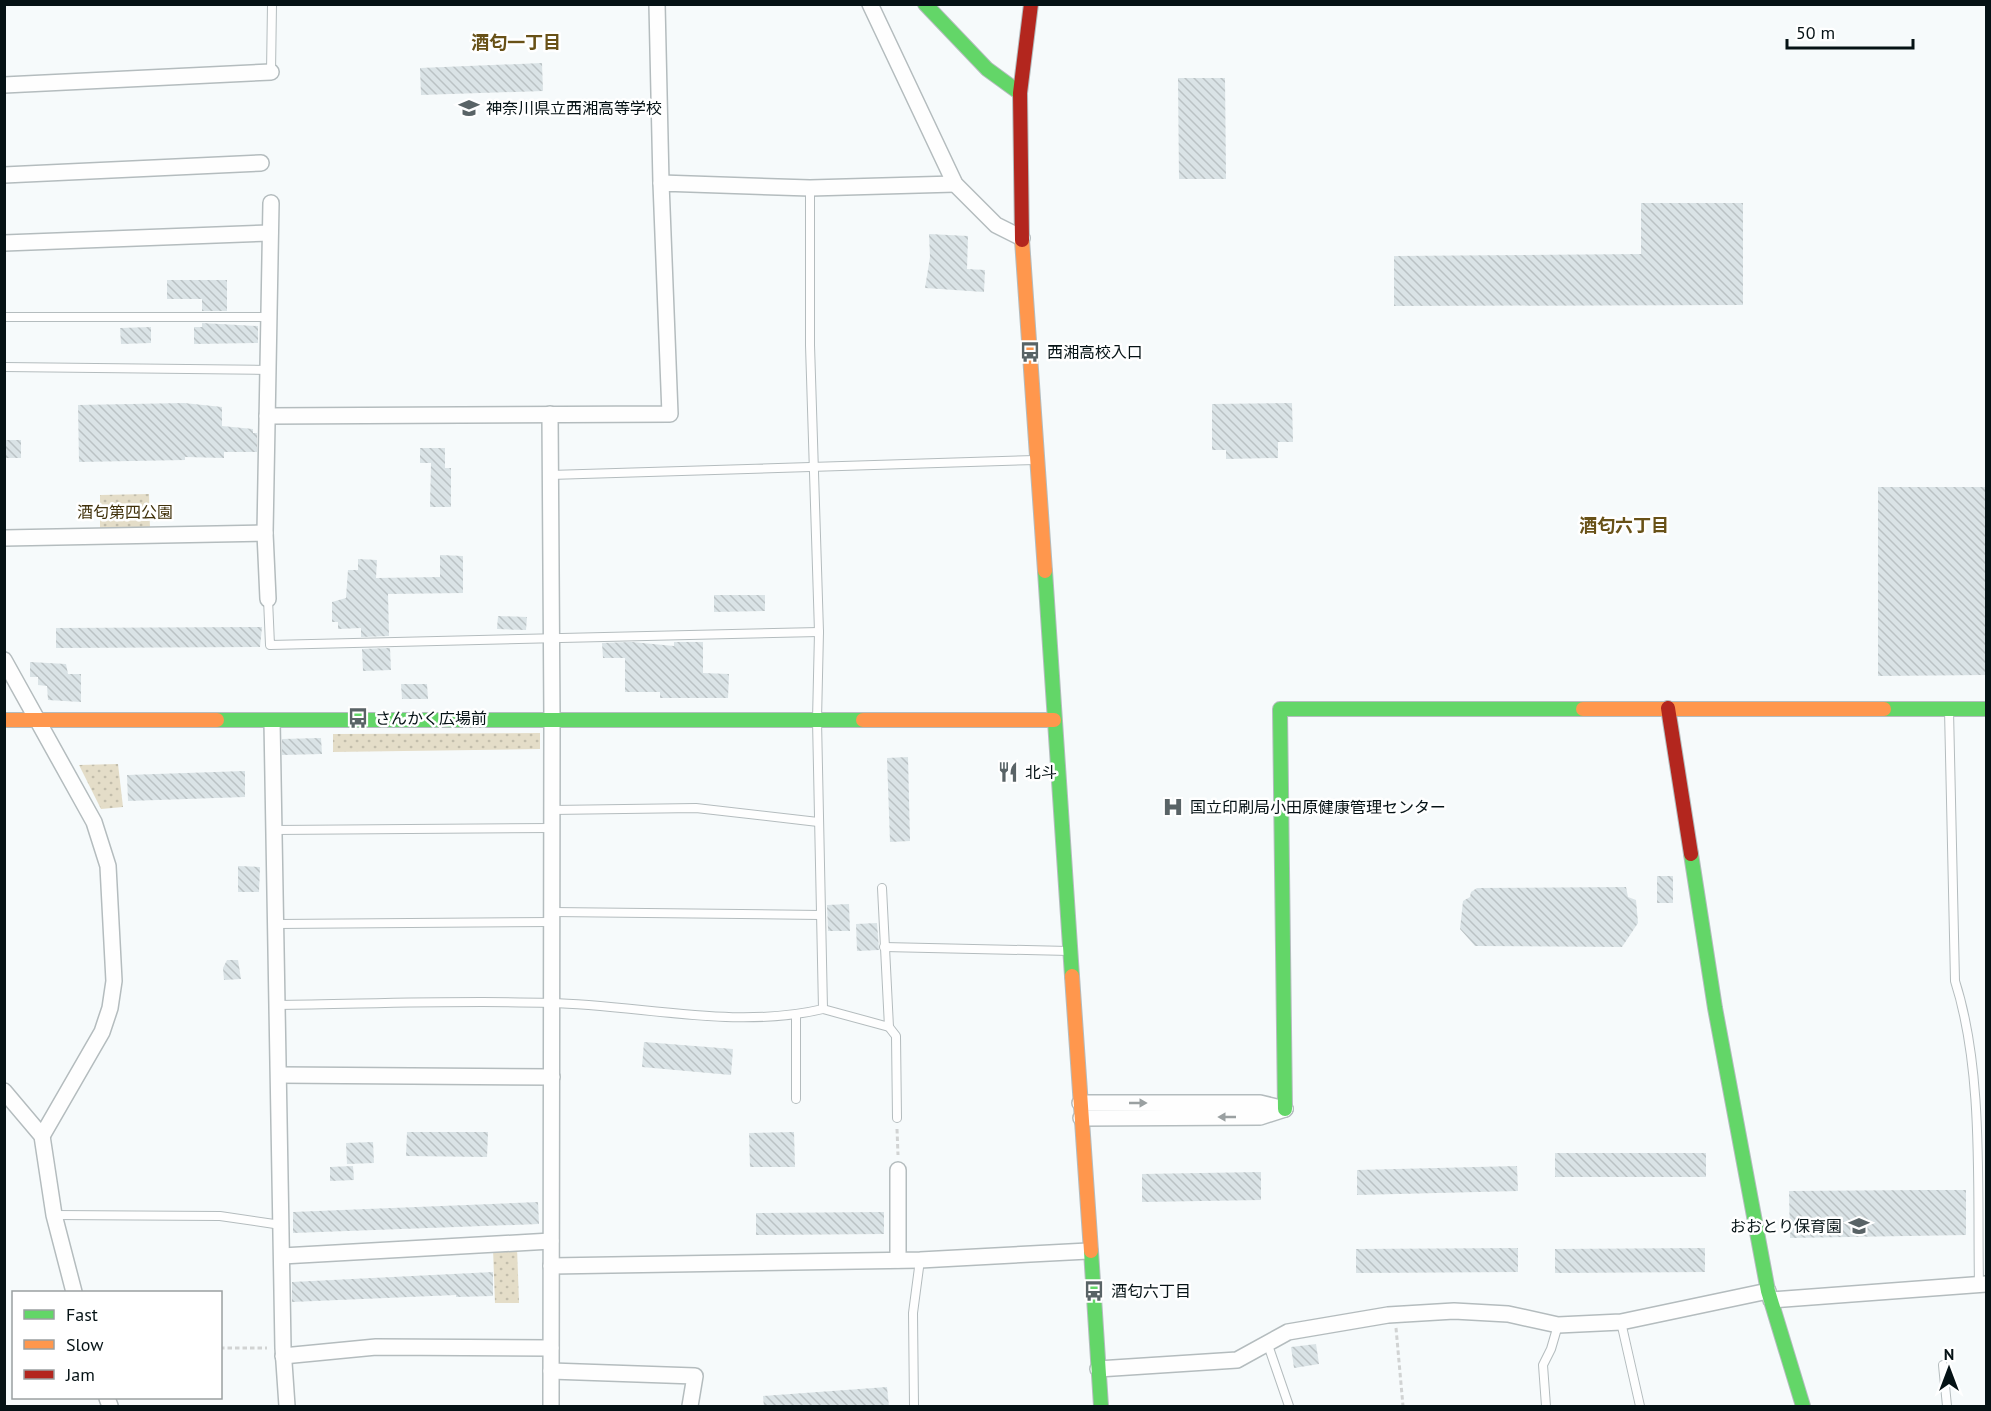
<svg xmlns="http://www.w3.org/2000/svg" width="1991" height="1411" viewBox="0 0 1991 1411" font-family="'PT Sans','Noto Sans JP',sans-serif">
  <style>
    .park { fill: url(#park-dots) }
    .building { fill: url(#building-back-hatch) }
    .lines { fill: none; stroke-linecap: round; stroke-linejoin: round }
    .lane-casing { stroke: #b4bcbe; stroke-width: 10 }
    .street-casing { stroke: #b4bcbe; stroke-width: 18 }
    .fast-casing { stroke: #b4bcbe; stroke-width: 16 }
    .slow-casing { stroke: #b4bcbe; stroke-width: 16 }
    .jam-casing { stroke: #b4bcbe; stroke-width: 16 }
    .path { stroke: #d1d3d3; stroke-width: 3; stroke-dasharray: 4.5 3; stroke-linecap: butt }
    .lane { stroke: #fefefe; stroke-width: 8 }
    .street { stroke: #fefefe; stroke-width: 15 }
    .fast { stroke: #63d668; stroke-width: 14 }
    .slow { stroke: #ff974d; stroke-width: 14 }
    .jam { stroke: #b3261e; stroke-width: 14 }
    .oneway { fill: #9aa0a1 }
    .labels { text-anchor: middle; stroke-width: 5; stroke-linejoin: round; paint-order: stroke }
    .poi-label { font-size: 16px; fill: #051215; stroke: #fff; text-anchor: start }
    .park-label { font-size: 16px; fill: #40310b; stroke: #fff }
    .neighbourhood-label { font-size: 18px; font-weight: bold; fill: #685117; stroke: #fff }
  </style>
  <defs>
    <pattern id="park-dots" width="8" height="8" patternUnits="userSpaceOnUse" patternTransform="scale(1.5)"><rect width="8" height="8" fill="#e4ddc8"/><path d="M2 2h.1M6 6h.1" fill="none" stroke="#c2bdab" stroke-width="1.8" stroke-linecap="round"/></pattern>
    <pattern id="building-back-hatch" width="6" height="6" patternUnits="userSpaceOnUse" patternTransform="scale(1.5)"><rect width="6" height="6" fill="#dae3e6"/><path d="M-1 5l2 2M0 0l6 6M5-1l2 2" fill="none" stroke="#bac2c4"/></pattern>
  </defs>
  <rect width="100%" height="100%" fill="#f6fafb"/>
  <g class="park">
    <path d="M149,494L150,530L100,531V495Z"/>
    <path d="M540,733V749L333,752V734Z"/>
    <path d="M118,764L123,807L101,809L79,765Z"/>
    <path d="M517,1247L519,1303H495L493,1248Z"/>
  </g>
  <g class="building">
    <path d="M542,63L543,91L421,95L420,68Z"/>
    <path d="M1178,78H1225L1226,179H1179Z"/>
    <path d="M1641,203H1743V305L1394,306V256L1641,254Z"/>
    <path d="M929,234L968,236L967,269L985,270L984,292L925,288L930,257Z"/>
    <path d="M167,280H227V311H202V299H167Z"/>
    <path d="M202,323L258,326V343L194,344V327H202Z"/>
    <path d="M151,327V343L121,344L120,328Z"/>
    <path d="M184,403L222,407V426L253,429V433H257V452H224V458L185,457V460L79,462L78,405Z"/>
    <path d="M1292,403L1293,442H1278V458L1226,459V450H1212V404Z"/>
    <rect x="4" y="440" width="17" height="18"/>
    <path d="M420,448H445V468H451V507H430L431,463H420Z"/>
    <path d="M1878,487H1986V675L1878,676Z"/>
    <path d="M440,555L463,556V593L388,594L389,636L361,637V628L338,629V622H332V602L346,598L348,570H358V559L377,560L376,578L440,577Z"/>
    <path d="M714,595H765V611L714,612Z"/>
    <path d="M498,616L527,617L526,630L497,629Z"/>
    <path d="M262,627L260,647L56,648V628Z"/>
    <path d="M632,642L674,646V642H703V673L729,674L728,698H660V692H625V658H603L602,643Z"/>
    <path d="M390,648L391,670L363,671L362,649Z"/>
    <path d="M30,662L66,664L68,674H81V702L48,700L47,686L38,685V677H30Z"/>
    <path d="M401,684H427L428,699H402Z"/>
    <path d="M321,738L322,754L282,755V739Z"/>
    <path d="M908,757L910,841L890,842L887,758Z"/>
    <path d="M245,771V797L128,801L127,775Z"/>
    <path d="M238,866L260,867L259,892H238Z"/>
    <rect x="1657" y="876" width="16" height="27"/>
    <path d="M1626,887L1628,897L1636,900L1638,923L1622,947L1475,946L1460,929L1463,901L1470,897L1471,892L1477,888Z"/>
    <path d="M849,904L850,931H828L827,905Z"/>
    <path d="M877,923L879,950L857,951L856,924Z"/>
    <path d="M227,960H238L241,979L224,980L223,968Z"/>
    <path d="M644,1042L733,1049L731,1075L642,1067Z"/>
    <path d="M407,1132H488L487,1157L406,1156Z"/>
    <path d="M794,1132L795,1167H750L749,1133Z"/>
    <path d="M373,1142L374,1163L347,1164L346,1143Z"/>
    <rect x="1555" y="1153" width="151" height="24"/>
    <path d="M353,1166L354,1180L330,1181V1167Z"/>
    <path d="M1517,1166L1518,1191L1357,1195V1170Z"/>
    <path d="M1261,1172V1200L1142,1202V1174Z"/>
    <path d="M1928,1190H1966V1235L1790,1238L1789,1191Z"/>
    <path d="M538,1202L539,1224L293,1233V1212Z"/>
    <path d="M884,1212V1234L756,1235V1213Z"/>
    <path d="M1518,1248V1272L1356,1273V1249Z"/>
    <path d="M1705,1248V1272L1555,1273V1249Z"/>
    <path d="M493,1272V1296L456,1297V1295L292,1302V1282Z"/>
    <path d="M1316,1344L1319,1364L1294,1368L1291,1347Z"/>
    <path d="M887,1387L889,1407H764L763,1396Z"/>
  </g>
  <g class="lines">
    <g class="lane-casing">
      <g id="lane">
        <path d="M271,72L272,4"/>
        <path d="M4,317H269"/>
        <path d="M4,367L268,370"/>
        <path d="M550,475L1036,460"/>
        <path d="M268,599L270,645L819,632"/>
        <path d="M1949,710L1955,981C1984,1071 1977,1189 1979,1284"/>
        <path d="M552,810L696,808L818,822"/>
        <path d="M274,830L552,828"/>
        <path d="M552,912L820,915"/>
        <path d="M276,924L552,922"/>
        <path d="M884,947L1069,951"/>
        <path d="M277,1005C368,1004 460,1000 551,1003C641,1005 734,1030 823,1009L817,720L819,632L810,345V188"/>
        <path d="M823,1009L889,1027L882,888"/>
        <path d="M796,1015V1099"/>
        <path d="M889,1027L896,1036L897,1118"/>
        <path d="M54,1215L220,1216L281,1225"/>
        <path d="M1621,1322L1640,1406"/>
        <path d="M1268,1345L1289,1406"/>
        <path d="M1943,1365L1947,1406"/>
        <path d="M914,1406L913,1313L920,1260"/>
        <path d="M1546,1406L1543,1365L1551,1349L1558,1325"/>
      </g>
    </g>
    <g class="street-casing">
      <g id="street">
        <path d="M657,4L661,183"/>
        <path d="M870,4L955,184L996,225L1022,238"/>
        <path d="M4,85L271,72"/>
        <path d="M4,175L261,163"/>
        <path d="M4,243L270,233"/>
        <path d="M550,414L552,720L551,1406"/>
        <path d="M267,416L670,414L661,183L810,188L955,184"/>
        <path d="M265,533L271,203"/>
        <path d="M4,538L265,533L268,599"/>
        <path d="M4,660L94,822L108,866L114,981L110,1008L102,1032L42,1136"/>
        <path d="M272,721L283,1348L287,1406"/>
        <path d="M279,1075L552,1077"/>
        <path d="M4,1091L42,1136L54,1215L74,1292"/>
        <path d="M1080,1103H1260L1285,1109"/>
        <path d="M1081,1118L1260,1117L1285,1109"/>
        <path d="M898,1170V1260"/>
        <path d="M282,1256L551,1241"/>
        <path d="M551,1266L920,1260L1088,1251"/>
        <path d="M1771,1300L1986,1284"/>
        <path d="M283,1356L376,1347L551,1348"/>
        <path d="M1098,1369L1237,1360L1288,1332L1388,1315L1454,1311L1508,1314L1558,1325L1621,1322L1768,1291"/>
        <path d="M551,1371L695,1376L690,1406"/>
        <path d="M107,1398L110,1406"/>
      </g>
    </g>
    <g class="fast-casing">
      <g id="fast">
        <path d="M925,4L987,69L1020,93"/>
        <path d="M1045,571L1072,976"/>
        <path d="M1884,709H1986"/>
        <path d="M217,720H863"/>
        <path d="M1691,854L1715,1008L1768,1291L1803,1406"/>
        <path d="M1285,1109L1280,709H1583"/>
        <path d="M1091,1251L1101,1406"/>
      </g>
    </g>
    <g class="slow-casing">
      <g id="slow">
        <path d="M1022,240L1045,571"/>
        <path d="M1583,709H1884"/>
        <path d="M4,720H217"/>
        <path d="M863,720H1054"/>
        <path d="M1072,976L1091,1251"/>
      </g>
    </g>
    <g class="jam-casing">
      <g id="jam">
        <path d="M1022,240L1020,93L1031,4"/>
        <path d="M1668,708L1691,854"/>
      </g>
    </g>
    <g class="path">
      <path d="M897,1129L898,1155"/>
      <path d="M1396,1328L1403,1406"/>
      <path d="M220,1348H267"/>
    </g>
    <use href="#lane" class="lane"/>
    <use href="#street" class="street"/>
    <use href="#fast" class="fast"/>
    <use href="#slow" class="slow"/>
    <use href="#jam" class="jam"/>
  </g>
  <defs><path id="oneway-solid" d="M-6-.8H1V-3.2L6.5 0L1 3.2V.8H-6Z" transform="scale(1.5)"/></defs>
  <g class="oneway">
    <use href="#oneway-solid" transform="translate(1138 1103)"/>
    <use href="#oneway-solid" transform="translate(1227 1117) rotate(180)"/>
  </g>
  <defs>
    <g id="school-bare" transform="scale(1.62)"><path d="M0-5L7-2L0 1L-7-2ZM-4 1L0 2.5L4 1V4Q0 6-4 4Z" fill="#596366" stroke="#fff" stroke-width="2.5" paint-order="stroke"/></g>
    <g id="bus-bare" transform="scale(1.62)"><path d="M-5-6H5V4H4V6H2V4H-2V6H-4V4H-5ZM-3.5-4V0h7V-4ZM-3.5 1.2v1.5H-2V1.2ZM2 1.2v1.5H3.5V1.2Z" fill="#596366" stroke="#fff" stroke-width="2.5" paint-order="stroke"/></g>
    <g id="restaurant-bare" transform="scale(1.62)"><path d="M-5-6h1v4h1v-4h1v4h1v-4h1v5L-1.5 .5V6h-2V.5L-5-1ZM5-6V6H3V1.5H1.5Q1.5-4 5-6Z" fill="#596366" stroke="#fff" stroke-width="2.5" paint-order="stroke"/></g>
    <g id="hospital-bare" transform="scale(1.62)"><path d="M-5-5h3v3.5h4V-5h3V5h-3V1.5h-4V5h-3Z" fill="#596366" stroke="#fff" stroke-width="2.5" paint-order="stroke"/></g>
  </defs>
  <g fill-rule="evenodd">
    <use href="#school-bare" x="469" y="108"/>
    <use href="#bus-bare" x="1030" y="352"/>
    <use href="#bus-bare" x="358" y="718"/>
    <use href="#restaurant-bare" x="1008" y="772"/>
    <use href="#hospital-bare" x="1173" y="807"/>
    <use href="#school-bare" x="1859" y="1226"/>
    <use href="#bus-bare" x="1094" y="1291"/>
  </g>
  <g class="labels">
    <g class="poi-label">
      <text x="486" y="114">神奈川県立西湘高等学校</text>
      <text x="1047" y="358">西湘高校入口</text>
      <text x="375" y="724">さんかく広場前</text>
      <text x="1025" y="778">北斗</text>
      <text x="1190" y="813">国立印刷局小田原健康管理センター</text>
      <text x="1842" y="1232" text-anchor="end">おおとり保育園</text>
      <text x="1111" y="1297">酒匂六丁目</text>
    </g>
    <g class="park-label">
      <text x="125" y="518">酒匂第四公園</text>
    </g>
    <g class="neighbourhood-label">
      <text x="516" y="49">酒匂一丁目</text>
      <text x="1624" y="532">酒匂六丁目</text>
    </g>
  </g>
  <rect width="1991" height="1411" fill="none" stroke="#051215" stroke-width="12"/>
  <rect x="12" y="1291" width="210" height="108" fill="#ffffff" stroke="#9ba0a1" stroke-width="1.5"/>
  <rect x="24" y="1310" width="30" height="9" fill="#63d668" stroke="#9ba0a1" stroke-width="1.5"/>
  <text x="66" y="1321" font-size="18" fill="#051215">Fast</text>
  <rect x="24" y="1340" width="30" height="9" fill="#ff974d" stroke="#9ba0a1" stroke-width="1.5"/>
  <text x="66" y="1351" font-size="18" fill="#051215">Slow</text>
  <rect x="24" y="1370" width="30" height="9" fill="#b3261e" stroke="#9ba0a1" stroke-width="1.5"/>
  <text x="66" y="1381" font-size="18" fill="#051215">Jam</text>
  <g transform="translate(1949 1369)" stroke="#ffffff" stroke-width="4.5" paint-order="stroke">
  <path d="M0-4.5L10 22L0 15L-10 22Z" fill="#051215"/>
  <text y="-9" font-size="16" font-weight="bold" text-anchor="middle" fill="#051215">N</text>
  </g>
  <path d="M1787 39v9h126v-9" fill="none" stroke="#051215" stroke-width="3"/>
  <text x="1796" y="39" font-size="18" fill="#051215" stroke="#ffffff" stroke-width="4.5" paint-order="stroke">50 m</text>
</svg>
